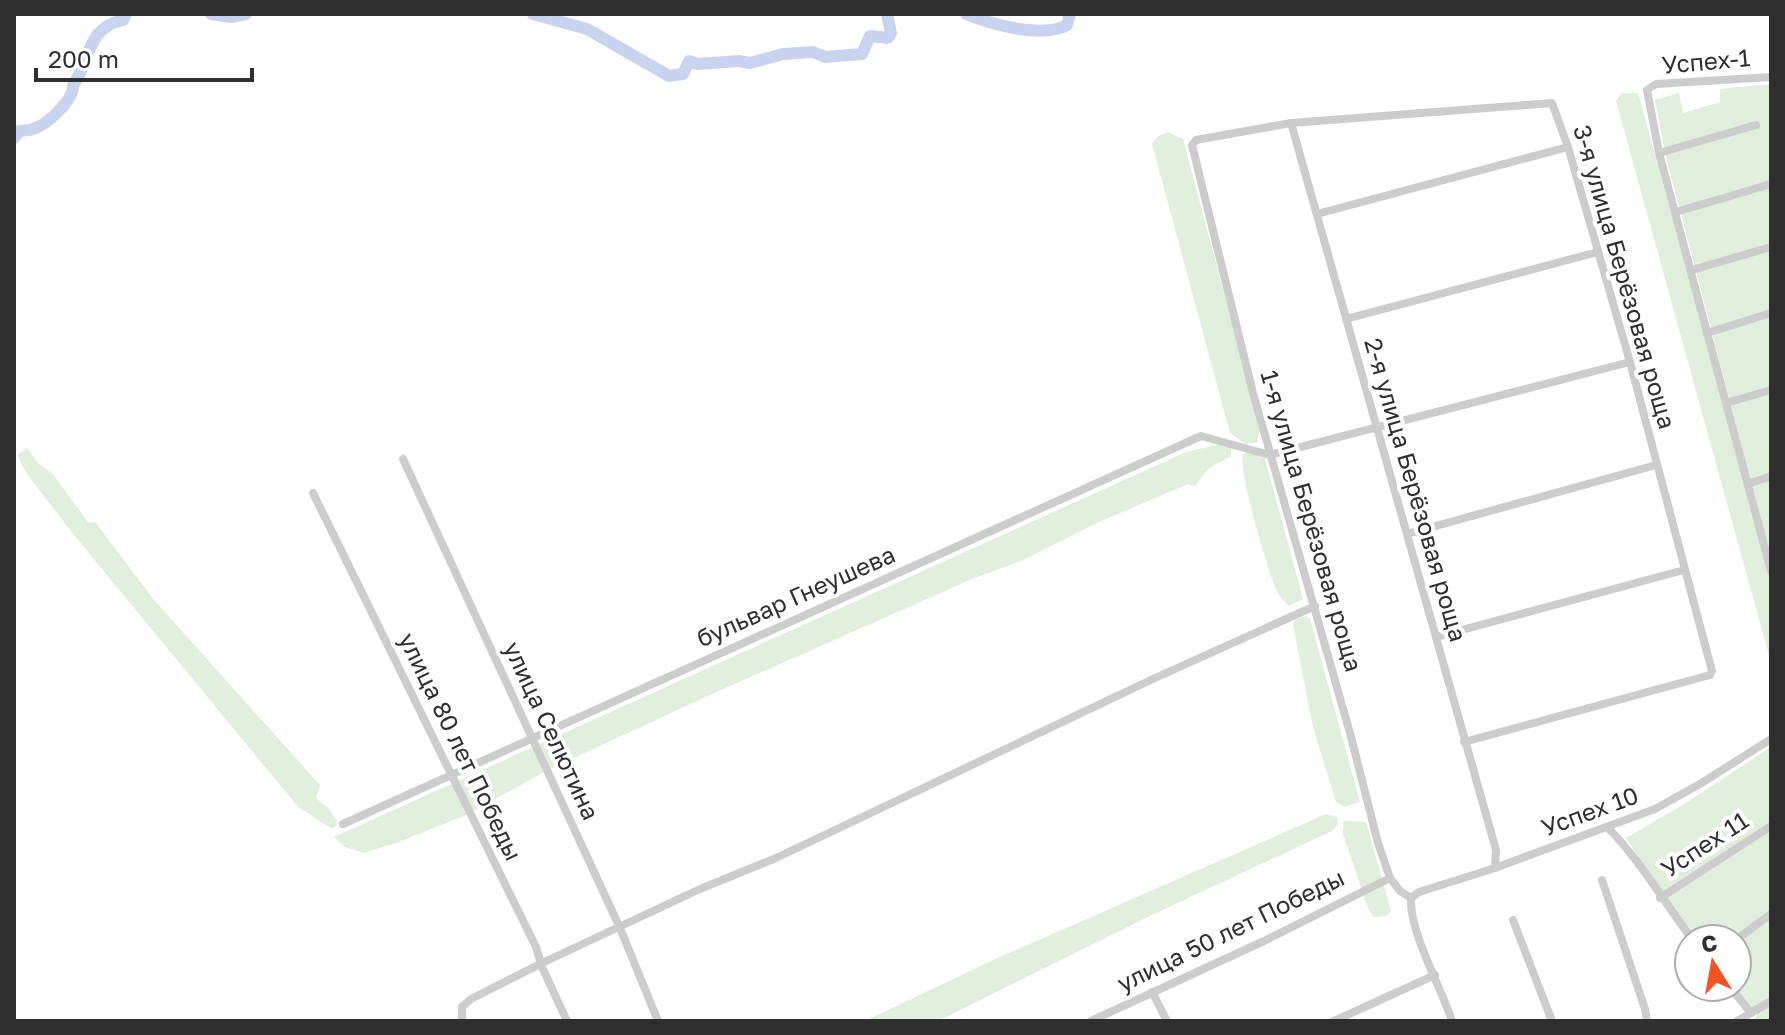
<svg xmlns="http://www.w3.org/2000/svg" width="1785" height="1035" viewBox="0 0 1785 1035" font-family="'Golos Text',sans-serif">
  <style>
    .green { fill: #e0eedc }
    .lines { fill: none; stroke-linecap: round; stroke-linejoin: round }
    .river { stroke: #c7d3ef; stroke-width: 12 }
    .street { stroke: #ccc; stroke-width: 8 }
    .labels { text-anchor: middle; stroke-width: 8; stroke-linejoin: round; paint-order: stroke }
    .street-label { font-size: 24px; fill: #2f2f2f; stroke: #fff }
  </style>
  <rect width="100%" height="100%" fill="#fff"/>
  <g class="green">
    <path d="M1771,84V558L1666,157L1655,100L1679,93L1683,113L1720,102V89Z"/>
    <path d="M1622,93H1638L1771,577V663L1616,101Z"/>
    <path d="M1168,132L1183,139L1260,428L1257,443L1246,444L1230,433L1152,144L1158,136Z"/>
    <path d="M1216,445H1231V456L1208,469L1195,486L1188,484L1099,522L1021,561L972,579L712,694L550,769L464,816L396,843L363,853L345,847L334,837L1186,452Z"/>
    <path d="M27,448L38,463L52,473L88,522L96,523L154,600L320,785L316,798L329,809L338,823L333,828C320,824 312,814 299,808L74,535L27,474L17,455Z"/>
    <path d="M1252,451L1264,455L1303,599L1289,606C1285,602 1280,597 1277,592C1269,575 1237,467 1243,454Z"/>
    <path d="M1306,616L1310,619L1360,802L1344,807L1336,802L1313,727L1293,625L1295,620Z"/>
    <path d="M1771,747V1021H1754L1757,1015L1734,987H1737V939H1696L1666,900L1626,838L1684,804Z"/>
    <path d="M1326,814L1337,817L1338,824L1332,831L1154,914L938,1021H865L993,960Z"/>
    <path d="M1346,821L1366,822L1391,911L1387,916L1374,917L1368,908L1343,834V822Z"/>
  </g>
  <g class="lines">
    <g class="river">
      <path d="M211,14L231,17L246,14"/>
      <path d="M533,14L587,29L669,76L683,74L689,61L698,64L739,61L750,63L783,54L813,52L825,57L862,54L870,36L888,38L891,33L887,14"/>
      <path d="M966,14C991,24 1042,39 1067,25L1070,14"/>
      <path d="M14,138L19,131C24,130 29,131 33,129C47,125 74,100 73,85C91,62 85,28 123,20L126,14"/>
    </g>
    <g class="street">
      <path d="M1771,77L1656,84L1647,90L1659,153L1771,571"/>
      <path d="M1291,123L1496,850L1495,868"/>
      <path d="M1659,153L1756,125"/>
      <path d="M1676,212L1771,184"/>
      <path d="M1317,214L1568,147"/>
      <path d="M1692,270L1771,247"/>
      <path d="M1346,319L1598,252"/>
      <path d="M1707,333L1771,313"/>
      <path d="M1726,403L1771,390"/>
      <path d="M403,459L620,928L658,1021"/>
      <path d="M1748,484L1771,476"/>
      <path d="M313,493L536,947L542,967L567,1021"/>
      <path d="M1407,534L1656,465"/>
      <path d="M1436,637L1684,570"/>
      <path d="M343,824L1201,436L1270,455L1630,362"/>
      <path d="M1608,828C1640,860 1664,902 1692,939"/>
      <path d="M1602,880L1645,1009L1647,1021"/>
      <path d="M1411,898L1400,891L1390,878L1378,843L1350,733L1253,393L1192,145L1196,140L1291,123L1552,103L1568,147L1630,362L1712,671L1710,675L1464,742"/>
      <path d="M1411,898L1419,892L1495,868L1655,809L1700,784L1771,739"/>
      <path d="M1411,898C1409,931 1441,987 1452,1021"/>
      <path d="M1660,898L1771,826"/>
      <path d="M1513,920L1552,1021"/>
      <path d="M1737,939L1771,914"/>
      <path d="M1730,987L1751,1013L1771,1001"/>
      <path d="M1152,992L1167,1021"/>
      <path d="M462,1021V1007L471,999L542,963L700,889L776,858L1155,678L1315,606"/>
      <path d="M1091,1021L1264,941L1390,878"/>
      <path d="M1334,1021L1435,975"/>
      <path d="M1737,1021L1751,1013"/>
    </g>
  </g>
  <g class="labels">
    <g class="street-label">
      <text transform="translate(1706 62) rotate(-5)" y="8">Успех-1</text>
      <text transform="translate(1624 277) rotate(74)" y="8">3-я улица Берёзовая роща</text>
      <text transform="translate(1415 490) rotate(74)" y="8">2-я улица Берёзовая роща</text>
      <text transform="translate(1311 521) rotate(74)" y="8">1-я улица Берёзовая роща</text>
      <text transform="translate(796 597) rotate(-24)" y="8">бульвар Гнеушева</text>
      <text transform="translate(551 731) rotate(65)" y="8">улица Селютина</text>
      <text transform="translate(460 747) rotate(64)" y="8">улица 80 лет Победы</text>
      <text transform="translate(1590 812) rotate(-20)" y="8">Успех 10</text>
      <text transform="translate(1705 845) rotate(-33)" y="8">Успех 11</text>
      <text transform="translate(1231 931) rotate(-26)" y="8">улица 50 лет Победы</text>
    </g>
  </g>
  <rect width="1785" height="1035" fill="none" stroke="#2f2f2f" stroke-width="32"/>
  <g transform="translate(1713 963) rotate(349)"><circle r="38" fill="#ffffff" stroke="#acacac" stroke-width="2"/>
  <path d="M0-6L14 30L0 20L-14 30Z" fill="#f45324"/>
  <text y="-12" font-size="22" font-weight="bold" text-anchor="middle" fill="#2f2f2f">С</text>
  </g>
  <path d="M36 68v12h216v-12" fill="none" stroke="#2f2f2f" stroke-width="4"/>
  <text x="48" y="68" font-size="24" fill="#2f2f2f" stroke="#ffffff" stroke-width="6" paint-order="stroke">200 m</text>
</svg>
